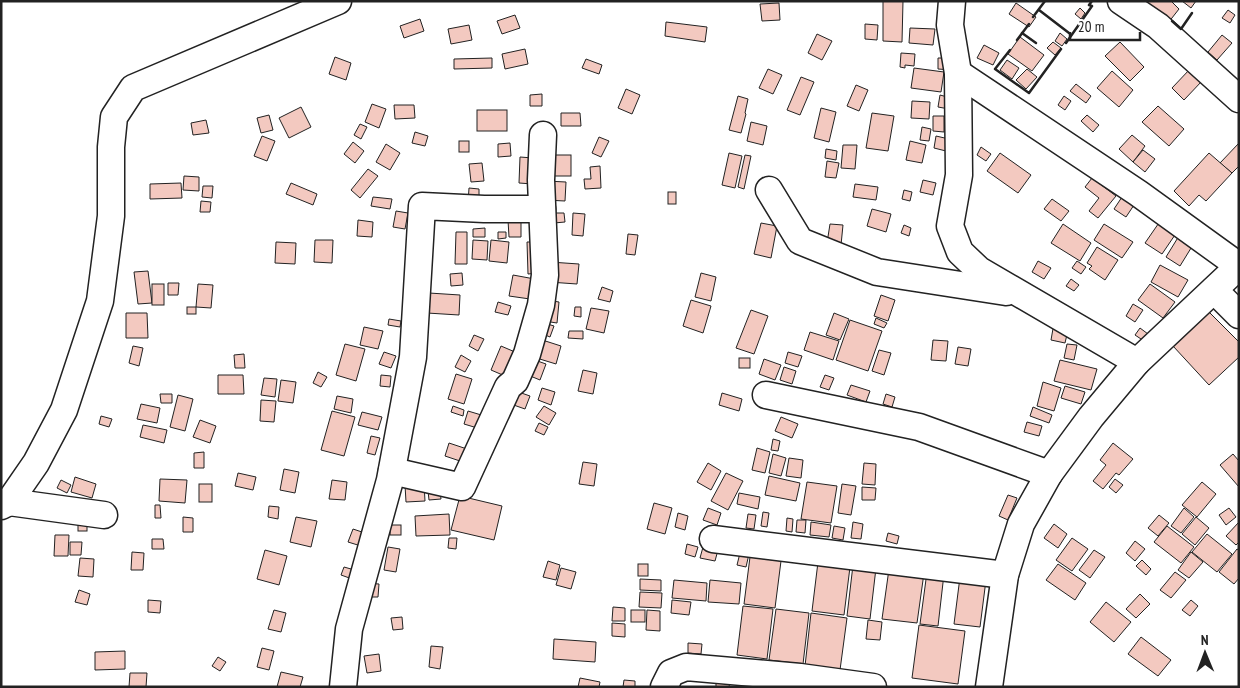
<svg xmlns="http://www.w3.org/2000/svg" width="1240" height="688" viewBox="0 0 1240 688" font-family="'PT Sans Narrow',sans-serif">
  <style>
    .building { fill: #f3c9c0; stroke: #222 }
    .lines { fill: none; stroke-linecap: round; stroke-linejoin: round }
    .minor-casing { stroke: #222; stroke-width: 29 }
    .minor { stroke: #fff; stroke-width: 26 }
    .wall { stroke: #222; stroke-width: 2.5 }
  </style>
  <rect width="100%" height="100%" fill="#fff"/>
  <g class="building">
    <path d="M883,1H903L902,42L883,41Z"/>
    <path d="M1141,1H1171L1179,9L1168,23Z"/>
    <path d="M1182,1H1196L1191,8Z"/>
    <path d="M779,3L780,20L762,21L760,4Z"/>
    <path d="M1016,3L1036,17L1029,27L1009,14Z"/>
    <path d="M1080,8L1085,13L1081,19L1075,14Z"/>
    <path d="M1228,10L1235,15L1230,23L1222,18Z"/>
    <path d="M515,15L520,28L502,34L497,21Z"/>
    <path d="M420,19L424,31L404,38L400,26Z"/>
    <path d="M666,22L707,27L705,42L665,36Z"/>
    <path d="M865,24L878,25L877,40L865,39Z"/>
    <path d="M469,25L472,40L451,44L448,29Z"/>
    <path d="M910,28L935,29L933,45L909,43Z"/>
    <path d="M1060,33L1067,39L1062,46L1055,41Z"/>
    <path d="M817,34L832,41L822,60L808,53Z"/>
    <path d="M1222,35L1232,43L1217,60L1208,52Z"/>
    <path d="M1020,37L1044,55L1032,71L1008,54Z"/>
    <path d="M1053,42L1061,48L1055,55L1047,48Z"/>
    <path d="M1120,42L1144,67L1130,81L1105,56Z"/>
    <path d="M984,45L999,53L993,65L977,58Z"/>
    <path d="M525,49L528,64L505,69L502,54Z"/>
    <path d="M901,53L915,54L914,66L905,65V68L900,67Z"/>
    <path d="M335,57L351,63L346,80L329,74Z"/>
    <path d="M492,58V68L454,69V59Z"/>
    <path d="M938,58H954L953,70L938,69Z"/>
    <path d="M586,59L602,65L599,74L582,68Z"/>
    <path d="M1007,60L1019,68L1012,79L1000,70Z"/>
    <path d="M914,68L944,72L941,92L911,88Z"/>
    <path d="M768,69L782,75L773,94L759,88Z"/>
    <path d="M1027,69L1037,77L1026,89L1016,80Z"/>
    <path d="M1190,69L1202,81L1184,100L1172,88Z"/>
    <path d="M1112,71L1133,90L1119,107L1097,88Z"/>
    <path d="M801,77L814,82L800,115L787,110Z"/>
    <path d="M1076,84L1091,96L1086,103L1070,91Z"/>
    <path d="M856,85L868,90L859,111L847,106Z"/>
    <path d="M626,89L640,95L632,114L618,108Z"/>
    <path d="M542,94V106H530V95Z"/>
    <path d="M940,95L951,98L949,109L938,107Z"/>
    <path d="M738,96L748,99L745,113L746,114L741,133L729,130Z"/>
    <path d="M1064,96L1071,101L1065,110L1058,105Z"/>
    <path d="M912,101L930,102L929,119L911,118Z"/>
    <path d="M372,104L386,109L379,128L365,122Z"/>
    <path d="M394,105H414L415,118L395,119Z"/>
    <path d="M1158,106L1184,129L1169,146L1142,122Z"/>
    <path d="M301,107L311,127L289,138L279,118Z"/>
    <path d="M821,108L836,112L829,142L814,138Z"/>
    <rect x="477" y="110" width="30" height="21"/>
    <path d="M561,113H580L581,126H561Z"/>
    <path d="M872,113L894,116L888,151L866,148Z"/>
    <path d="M269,115L273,130L261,133L257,118Z"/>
    <path d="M1087,115L1099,125L1093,132L1081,121Z"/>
    <path d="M933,116H944V132L933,131Z"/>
    <path d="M206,120L209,133L193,135L191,123Z"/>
    <path d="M751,122L767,126L763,145L747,141Z"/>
    <path d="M360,124L367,127L361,139L354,135Z"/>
    <path d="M922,127L931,129L929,141L920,140Z"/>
    <path d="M415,132L428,136L425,146L412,143Z"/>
    <path d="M1132,135L1145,146L1133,162L1119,149Z"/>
    <path d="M262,136L275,141L267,161L254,156Z"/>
    <path d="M936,136L949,139L946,151L934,148Z"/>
    <path d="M599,137L609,141L601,157L592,153Z"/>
    <rect x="459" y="141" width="10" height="11"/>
    <path d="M910,141L926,145L922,163L906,160Z"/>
    <path d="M353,142L364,151L355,163L344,154Z"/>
    <path d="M510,143L511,156L498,157V144Z"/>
    <path d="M1239,143V166L1232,173L1220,163Z"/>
    <path d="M386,144L400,153L390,170L376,162Z"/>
    <path d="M843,145H857L855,169L841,168Z"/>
    <path d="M981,147L991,154L986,161L977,155Z"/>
    <path d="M826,149L837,151L836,160L825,158Z"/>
    <path d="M1143,150L1155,159L1145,172L1133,162Z"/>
    <path d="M729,153L742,156L735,188L722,185Z"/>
    <path d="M1000,153L1031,175L1018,193L987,171Z"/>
    <path d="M1209,153L1232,173L1206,201L1199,195L1189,206L1174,191Z"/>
    <rect x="551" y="155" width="20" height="21"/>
    <path d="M745,155L751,156L744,189L738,187Z"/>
    <path d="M520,157L533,158V184L519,183Z"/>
    <path d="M827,161L839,163L836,178L825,177Z"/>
    <path d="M482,163L484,181L471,182L469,164Z"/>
    <path d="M600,166L601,188L585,189L584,179H591L590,167Z"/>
    <path d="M368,169L378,176L360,198L351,190Z"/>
    <path d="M184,176L199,177V191L183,190Z"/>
    <path d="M1092,178L1116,196L1098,218L1089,211L1099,198L1085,187Z"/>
    <path d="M923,180L936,183L933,195L920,192Z"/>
    <path d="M546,181L566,182L565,201L545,200Z"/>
    <path d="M181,183L182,198L150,199V184Z"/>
    <path d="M291,183L317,194L313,205L286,194Z"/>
    <path d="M855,184L878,187L876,200L853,197Z"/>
    <path d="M203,186H213L212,198L202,197Z"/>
    <path d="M469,188L479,189V203H468Z"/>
    <path d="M904,190L912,192L910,201L902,199Z"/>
    <rect x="668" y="192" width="8" height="12"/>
    <path d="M373,197L392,199L390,209L371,206Z"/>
    <path d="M1122,197L1134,205L1126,217L1114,209Z"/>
    <path d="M1052,199L1069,211L1061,221L1044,209Z"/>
    <path d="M201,201L211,202L210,212H200Z"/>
    <path d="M872,209L891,214L886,232L867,226Z"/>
    <path d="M396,211L408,213L405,229L393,227Z"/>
    <path d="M553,213H564L565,222L554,223Z"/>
    <path d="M573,213L585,214L583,236L572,235Z"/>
    <path d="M1163,217L1179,229L1162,254L1145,243Z"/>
    <path d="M358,220L373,222L372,237L357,236Z"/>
    <path d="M508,220H521V237H509Z"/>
    <path d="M761,223L777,226L771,258L754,254Z"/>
    <path d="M830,224L843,225L841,245L827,243Z"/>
    <path d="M1063,224L1091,243L1080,261L1051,243Z"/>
    <path d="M1104,224L1133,242L1122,258L1094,240Z"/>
    <path d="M904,225L911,228L909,236L901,233Z"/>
    <path d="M485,228V237H473V229Z"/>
    <path d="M1182,231L1196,240L1180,266L1166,257Z"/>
    <path d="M456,232H467V264H455Z"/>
    <path d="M498,232H506V238L498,239Z"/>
    <path d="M628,234L638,235L635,255L626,254Z"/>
    <path d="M315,240H333L332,263L314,262Z"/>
    <path d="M473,240L488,241L487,260L472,259Z"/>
    <path d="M491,240L509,242L507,263L489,261Z"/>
    <path d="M276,242L296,243L295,264L275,263Z"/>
    <path d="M527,242H537L539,273L528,274Z"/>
    <path d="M1097,247L1118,260L1105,280L1089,269L1092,266L1087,263Z"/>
    <path d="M1038,261L1051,268L1044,279L1032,272Z"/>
    <path d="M1077,261L1086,267L1081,274L1072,268Z"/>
    <path d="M550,262L579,264L577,284L549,282Z"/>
    <path d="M1160,265L1188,280L1178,297L1151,282Z"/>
    <path d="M148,271L152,303L138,304L134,272Z"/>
    <path d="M462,273L463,285L451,286L450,274Z"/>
    <path d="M701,273L716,277L711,301L695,297Z"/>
    <path d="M513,275L540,280L537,300L509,296Z"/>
    <path d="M1071,279L1079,285L1074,291L1066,286Z"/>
    <path d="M168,283H179L178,295H168Z"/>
    <rect x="152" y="284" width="12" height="21"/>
    <path d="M198,284L213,285L211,308L196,307Z"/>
    <path d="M1150,284L1175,302L1163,318L1138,300Z"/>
    <path d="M602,287L613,291L610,302L598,299Z"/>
    <path d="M429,293L460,295L459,315L427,313Z"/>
    <path d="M881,295L895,300L888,321L874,316Z"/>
    <path d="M546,300L559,302L557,323L544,321Z"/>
    <path d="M691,300L711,306L703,333L683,326Z"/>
    <path d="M498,302L511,306L508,315L495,312Z"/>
    <path d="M1133,304L1143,310L1135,322L1126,316Z"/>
    <rect x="187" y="307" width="9" height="7"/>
    <path d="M575,307H581V317L574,316Z"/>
    <path d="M591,308L609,311L604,333L586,329Z"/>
    <path d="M751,310L768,316L754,354L736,348Z"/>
    <path d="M1209,312L1239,342V357L1209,385L1173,346Z"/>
    <path d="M126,313H147L148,338H126Z"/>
    <path d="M834,313L849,319L840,340L826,335Z"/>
    <path d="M876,318L887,323L884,328L874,324Z"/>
    <path d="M389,319L401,321L400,327L388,325Z"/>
    <path d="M850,320L882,331L868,371L836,360Z"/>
    <path d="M541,322L554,326L550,337L538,332Z"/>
    <path d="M1054,323L1069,326L1065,343L1051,340Z"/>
    <path d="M364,327L383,331L378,349L360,345Z"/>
    <path d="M1140,328L1148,334L1144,341L1135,335Z"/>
    <path d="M569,331H583V339L568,338Z"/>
    <path d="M810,332L839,341L833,360L804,350Z"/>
    <path d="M474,335L484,339L478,351L469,346Z"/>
    <path d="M536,338L561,346L556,364L530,356Z"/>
    <path d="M933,340L948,341L946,361L931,360Z"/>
    <path d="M345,344L365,349L356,381L336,375Z"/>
    <path d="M1067,344L1077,345L1074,360L1064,358Z"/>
    <path d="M133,346L143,348L139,366L129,363Z"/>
    <path d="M501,346L522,355L512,379L491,370Z"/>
    <path d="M958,347L971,349L968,366L955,364Z"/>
    <path d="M879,350L891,353L884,375L872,371Z"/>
    <path d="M384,352L396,356L391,368L379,364Z"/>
    <path d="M788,352L802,356L798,367L785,363Z"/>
    <path d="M244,354L245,368H235L234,355Z"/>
    <path d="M461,355L471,361L465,372L455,367Z"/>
    <path d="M529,358L546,364L540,380L523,373Z"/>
    <rect x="739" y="358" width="11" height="10"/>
    <path d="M764,359L781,365L775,380L759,374Z"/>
    <path d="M1060,360L1097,369L1091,390L1054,381Z"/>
    <path d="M784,367L796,371L792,384L780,380Z"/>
    <path d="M583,370L597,373L593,394L578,391Z"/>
    <path d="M318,372L327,377L321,387L313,383Z"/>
    <path d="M456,374L472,379L464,404L448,399Z"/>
    <path d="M218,375H243L244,394H218Z"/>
    <path d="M381,375L391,376L390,387L380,386Z"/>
    <path d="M825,375L834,378L829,390L820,387Z"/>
    <path d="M264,378L277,379L275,397L261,395Z"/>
    <path d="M281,380L296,382L293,403L278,401Z"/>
    <path d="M1043,382L1061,388L1054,411L1037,406Z"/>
    <path d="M851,385L870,391L866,402L847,395Z"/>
    <path d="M1065,386L1085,392L1081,404L1061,398Z"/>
    <path d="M542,388L555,392L551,405L538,400Z"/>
    <path d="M510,389L530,396L525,409L505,402Z"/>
    <path d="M722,393L742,399L739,411L719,405Z"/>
    <path d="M160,394H172V403H161Z"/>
    <path d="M886,394L895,397L892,407L883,404Z"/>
    <path d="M178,395L193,399L185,431L170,427Z"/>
    <path d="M337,396L353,399L351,413L334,409Z"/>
    <path d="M261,400L276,401L274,422L260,421Z"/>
    <path d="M141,404L160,408L157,423L137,419Z"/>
    <path d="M453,406L464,410L463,416L451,412Z"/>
    <path d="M544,406L556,413L549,425L536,417Z"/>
    <path d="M1033,407L1052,415L1049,423L1030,416Z"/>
    <path d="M332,411L355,417L344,456L321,450Z"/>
    <path d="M468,411L488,417L484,430L464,424Z"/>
    <path d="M362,412L382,417L378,430L358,425Z"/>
    <path d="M101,416L112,419L109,427L99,424Z"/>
    <path d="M781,417L798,424L792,438L775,431Z"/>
    <path d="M200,420L216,426L210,443L193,437Z"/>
    <path d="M1027,422L1042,426L1039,436L1024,432Z"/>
    <path d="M539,423L548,427L544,435L535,431Z"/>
    <path d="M143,425L167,430L164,443L140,437Z"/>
    <path d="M371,436L380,438L375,455L367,453Z"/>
    <path d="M773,439L780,441L778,451L771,450Z"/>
    <path d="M449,443L470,450L466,463L445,456Z"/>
    <path d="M1113,443L1133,459L1119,475L1116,473L1103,489L1093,481L1106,465L1100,460Z"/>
    <path d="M757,448L770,452L765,473L752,470Z"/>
    <path d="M204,452V468H194V453Z"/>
    <path d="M773,454L786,458L781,476L769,473Z"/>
    <path d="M1233,454L1239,461V487L1220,465Z"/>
    <path d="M789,458L803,460L801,478L786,476Z"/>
    <path d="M583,462L597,464L594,486L579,484Z"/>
    <path d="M708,463L721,471L711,490L697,482Z"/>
    <path d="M864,463L876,464L875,485L862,484Z"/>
    <path d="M284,469L299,472L295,493L280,490Z"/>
    <path d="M238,473L256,477L253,490L235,486Z"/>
    <path d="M726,473L743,481L728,510L711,501Z"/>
    <path d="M769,476L800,483L796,501L765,495Z"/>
    <path d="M75,477L96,484L92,498L71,492Z"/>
    <path d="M160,479L187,480L185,503L159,501Z"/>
    <path d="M1115,479L1123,485L1116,493L1109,487Z"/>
    <path d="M61,480L71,485L67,493L57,488Z"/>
    <path d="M332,480L347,482L345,500L329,499Z"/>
    <path d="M807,482L837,486L831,523L801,519Z"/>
    <path d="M1202,482L1216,494L1197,517L1182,505Z"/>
    <rect x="199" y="484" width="13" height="18"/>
    <path d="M424,484L425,501L406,502L405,485Z"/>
    <path d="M842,484L856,486L851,515L838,513Z"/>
    <path d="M862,487L876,488L875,500H862Z"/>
    <path d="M440,490L441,499L429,500L428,491Z"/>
    <path d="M739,493L760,497L758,509L737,504Z"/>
    <path d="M1008,495L1017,498L1008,520L999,516Z"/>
    <path d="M460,496L502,506L494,540L451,530Z"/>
    <path d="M654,503L672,508L665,534L647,529Z"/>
    <path d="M155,505H160L161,518H155Z"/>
    <path d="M269,506L279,507L278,519L268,517Z"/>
    <path d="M708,508L721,513L717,525L703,520Z"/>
    <path d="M1184,508L1194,517L1181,533L1171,526Z"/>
    <path d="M1229,508L1236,517L1226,525L1219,515Z"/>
    <path d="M763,512L769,513L767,527L761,526Z"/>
    <path d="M678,513L688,516L685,530L675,527Z"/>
    <path d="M449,514L450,535L416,536L415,516Z"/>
    <path d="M748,514L756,515L754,529L746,528Z"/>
    <path d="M1159,515L1169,523L1158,536L1148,528Z"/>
    <path d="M183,517L193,518V532H183Z"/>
    <path d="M296,517L317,521L311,547L290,542Z"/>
    <path d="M1196,517L1209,528L1195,545L1182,534Z"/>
    <path d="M787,518L793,519L792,532L786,531Z"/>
    <path d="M797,520H806L805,533L796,532Z"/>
    <path d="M811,522L831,525L829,537L810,535Z"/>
    <path d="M853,522L863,524L861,539L851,538Z"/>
    <path d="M1239,522V542L1236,545L1226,536Z"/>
    <rect x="78" y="524" width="9" height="7"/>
    <path d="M1054,524L1067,534L1058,548L1044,538Z"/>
    <rect x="390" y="525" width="11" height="10"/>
    <path d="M834,526L845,528L843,540L832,538Z"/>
    <path d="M1167,526L1194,547L1181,563L1154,542Z"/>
    <path d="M353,529L365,533L361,546L348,542Z"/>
    <path d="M888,533L899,536L897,544L886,541Z"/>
    <path d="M1207,534L1232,554L1217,572L1192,552Z"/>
    <path d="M55,535H69L68,556H54Z"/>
    <path d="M449,538H457L456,549L448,548Z"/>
    <path d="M1072,538L1088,549L1072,571L1056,560Z"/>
    <path d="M152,539H163L164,549H152Z"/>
    <path d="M1135,541L1145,549L1135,561L1126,553Z"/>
    <path d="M70,542H82L81,555H70Z"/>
    <path d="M687,544L698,547L695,557L685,554Z"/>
    <path d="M388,547L400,549L396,572L384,570Z"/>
    <path d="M703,547L718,550L715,561L700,558Z"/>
    <path d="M1237,549L1239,550V578L1234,584L1219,572Z"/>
    <path d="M265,550L287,556L279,585L257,579Z"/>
    <path d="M1094,550L1105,557L1090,578L1079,570Z"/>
    <path d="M132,552L144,553L143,570H131Z"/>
    <path d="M1191,552L1203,562L1189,578L1178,570Z"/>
    <path d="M740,553L749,554L746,567L737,565Z"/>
    <path d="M750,557L781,561L775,608L744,604Z"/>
    <path d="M80,558L94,559L93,577L78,576Z"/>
    <path d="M1142,560L1151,569L1146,575L1136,566Z"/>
    <path d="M548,561L560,565L556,580L543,577Z"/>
    <path d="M818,562L850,567L844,615L812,611Z"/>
    <rect x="638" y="564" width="10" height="12"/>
    <path d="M1058,564L1086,583L1075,600L1046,580Z"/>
    <path d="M853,565L876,568L870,619L847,616Z"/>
    <path d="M344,567L358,571L355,580L341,575Z"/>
    <path d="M561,568L576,572L571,589L556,585Z"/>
    <path d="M889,569L924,573L917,623L882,619Z"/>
    <path d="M927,572L944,574L938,626L920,624Z"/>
    <path d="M1175,572L1186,580L1171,598L1160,590Z"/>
    <path d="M960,577L986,580L980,627L954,624Z"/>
    <path d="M640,579L661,580V591L640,590Z"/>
    <path d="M674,580L707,583L706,601L672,598Z"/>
    <path d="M710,580L741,583L739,604L708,602Z"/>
    <path d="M365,583L379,584L378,597H364Z"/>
    <path d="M79,590L90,594L87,605L75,602Z"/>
    <path d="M640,592L662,593L661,608L639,607Z"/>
    <path d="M1140,594L1150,604L1136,618L1126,609Z"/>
    <path d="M148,600L161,601L160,613L148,612Z"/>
    <path d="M672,600L691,602L689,615L671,613Z"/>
    <path d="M1191,600L1198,606L1190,616L1182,610Z"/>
    <path d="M1106,602L1131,622L1114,642L1090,622Z"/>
    <path d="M743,606L773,609L767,659L737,655Z"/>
    <path d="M613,607L625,608V621H612Z"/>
    <path d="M776,609L809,613L803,664L769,660Z"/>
    <path d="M274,610L286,613L281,632L268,629Z"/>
    <rect x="631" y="610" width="14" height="12"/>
    <path d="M647,610L660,611V631L646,630Z"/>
    <path d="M811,613L847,618L840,670L805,666Z"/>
    <path d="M402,617L403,629L393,630L391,618Z"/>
    <path d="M868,620L882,622L880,640L866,639Z"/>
    <path d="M612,623L625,624V637L612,636Z"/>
    <path d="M919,625L965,631L958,684L912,678Z"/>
    <path d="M1141,637L1171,660L1158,676L1128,654Z"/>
    <path d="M554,639L596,642L595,662L553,659Z"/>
    <path d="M688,643L702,644L701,654L688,653Z"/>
    <path d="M431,646L443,647L440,669L429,667Z"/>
    <path d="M262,648L274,651L269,670L257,667Z"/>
    <path d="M125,651V669L95,670V652Z"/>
    <path d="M379,654L381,671L367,673L364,656Z"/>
    <path d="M218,657L226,662L220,671L212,666Z"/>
    <path d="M281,672L303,677L300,687H277Z"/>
    <path d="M130,673H147L146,687H129Z"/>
    <path d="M580,678L600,682L599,687H578Z"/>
    <path d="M624,680L635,681V687H623Z"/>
    <path d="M716,680L730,681L729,687H716Z"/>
  </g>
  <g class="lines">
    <g class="minor-casing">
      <g id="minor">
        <path d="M952,1L950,25L958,73L959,175L950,226L960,252L979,270L1137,362"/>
        <path d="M1121,1L1158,26L1239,99"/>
        <path d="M958,73L1138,193L1239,266"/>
        <path d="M769,190L800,241L877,272L1006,292"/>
        <path d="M1214,290L1239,315"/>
        <path d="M766,395L919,427L1049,474"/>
        <path d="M392,471L462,487L508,387L515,381L527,354L541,305L545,275L541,180L543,135"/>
        <path d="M9,502L104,515"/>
        <path d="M1,506L9,502L36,463L64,410L100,301L111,216V147L114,117L133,88L338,1"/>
        <path d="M713,539L1005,575"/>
        <path d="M343,687L349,629L390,480L413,357L422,206L484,209H542"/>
        <path d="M664,687L671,673L686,667L800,677L873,687"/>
        <path d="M989,687L1005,575L1021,524L1049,474L1091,417L1137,362L1239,266"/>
      </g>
    </g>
    <use href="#minor" class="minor"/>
    <g class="wall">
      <path d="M1039,10L1069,33"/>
      <path d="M1033,17L1045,1"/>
      <path d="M1172,21L1181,29L1192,13"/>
      <path d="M1022,33L1036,43"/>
      <path d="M1017,40L1029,24"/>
      <path d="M1066,43L1092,6L1089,5L1092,1"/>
      <path d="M1010,50L995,69L1029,93L1061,49"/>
    </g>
  </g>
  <rect width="1240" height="688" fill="none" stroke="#222222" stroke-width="5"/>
  <g transform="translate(1205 653) rotate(359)" stroke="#ffffff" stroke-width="4" paint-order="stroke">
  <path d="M0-4L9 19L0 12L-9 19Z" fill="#222222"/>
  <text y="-8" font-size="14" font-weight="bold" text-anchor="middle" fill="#222222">N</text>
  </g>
  <path d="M1070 32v8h70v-8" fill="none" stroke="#222222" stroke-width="2.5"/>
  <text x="1078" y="32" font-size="15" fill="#222222" stroke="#ffffff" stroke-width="4" paint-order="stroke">20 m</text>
</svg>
